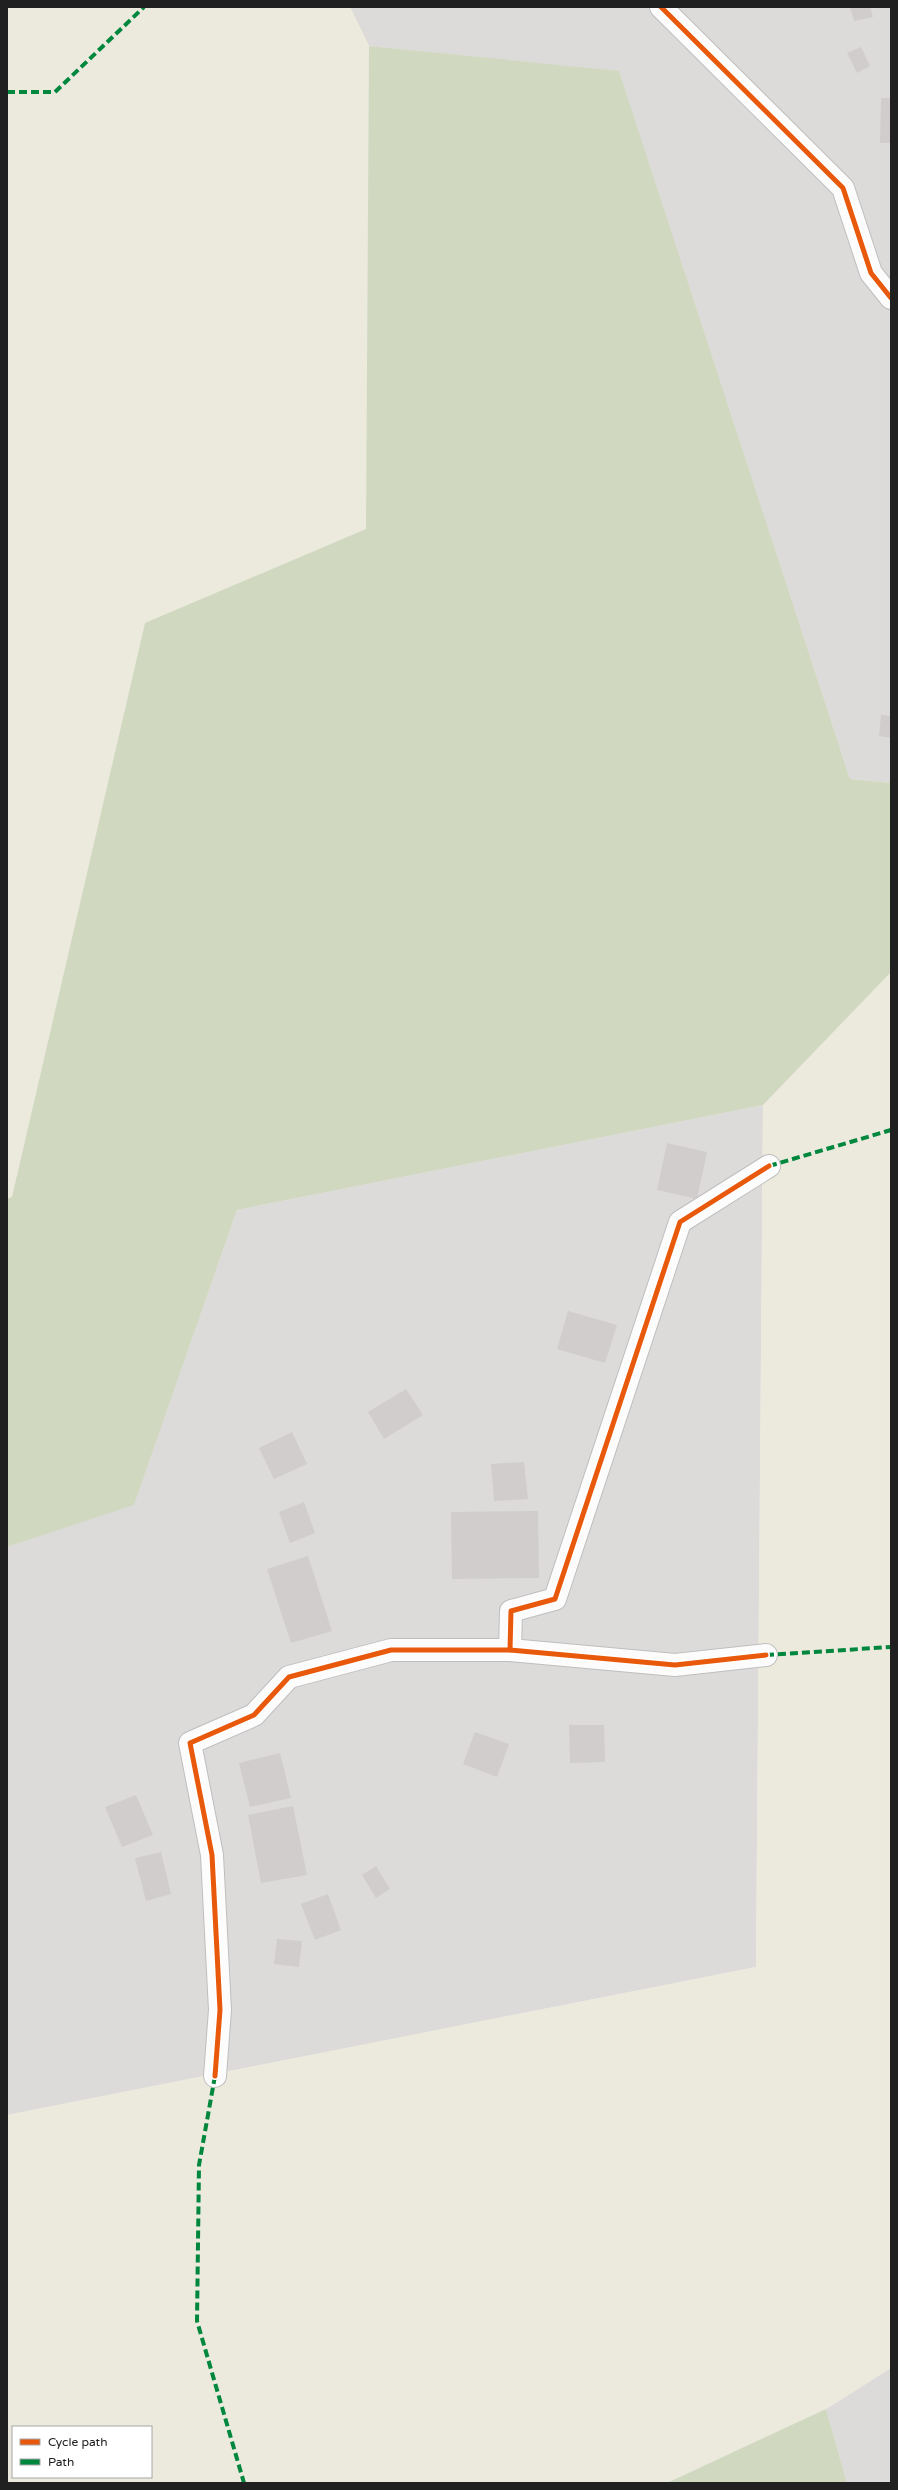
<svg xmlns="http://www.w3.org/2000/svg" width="898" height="2490" viewBox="0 0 898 2490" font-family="'Varela Round',sans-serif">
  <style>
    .residential { fill: #dddbda }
    .farmland { fill: #ece9dd; fill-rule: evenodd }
    .forest { fill: #d0d9c0 }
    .building { fill: #d0cdcc }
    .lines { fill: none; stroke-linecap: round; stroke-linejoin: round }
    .minor-casing { stroke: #bfbebe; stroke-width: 24 }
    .minor { stroke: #fcfcfc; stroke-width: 22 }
    .quiet { stroke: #00873e; stroke-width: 4; stroke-dasharray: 8 4; stroke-linecap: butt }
    .cycleway-casing { stroke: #fff; stroke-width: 8 }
    .cycleway { stroke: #e8590c; stroke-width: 5 }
  </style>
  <rect width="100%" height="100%" fill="#edebe9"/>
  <g class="residential">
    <path d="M350,7H891V783L850,779L619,72L369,46Z"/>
    <path d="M763,1105L756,1967L7,2115V1547L134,1504L237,1210Z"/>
    <path d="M891,2368V2483H847L826,2409Z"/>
  </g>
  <g class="farmland">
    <path d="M7,7H350L369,46L366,529L145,624L12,1197L7,1199Z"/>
    <path d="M891,972V2368L826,2409L667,2483H7V2115L756,1967L763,1105ZM13,2427H151V2477H13Z"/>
  </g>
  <g class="forest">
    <path d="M369,46L619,71L850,779L891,783V972L763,1105L237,1210L134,1505L7,1547V1199L12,1197L145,623L366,529Z"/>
    <path d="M826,2409L847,2483H667Z"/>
  </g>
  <g class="building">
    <path d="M850,7H870L873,17L854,21Z"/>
    <path d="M861,47L870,66L857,73L847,53Z"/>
    <path d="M881,98H891V143H880Z"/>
    <path d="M881,715L891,716V738L879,736Z"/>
    <path d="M667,1143L707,1152L697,1199L657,1190Z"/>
    <path d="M568,1311L617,1325L605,1363L557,1349Z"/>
    <path d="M406,1389L423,1415L384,1439L368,1412Z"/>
    <path d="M292,1432L307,1464L274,1479L259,1448Z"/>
    <path d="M524,1462L528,1499L494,1501L491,1464Z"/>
    <path d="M304,1502L315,1533L290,1543L279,1512Z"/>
    <path d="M538,1511L539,1578L452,1579L451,1512Z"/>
    <path d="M308,1556L332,1631L291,1643L267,1569Z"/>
    <path d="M569,1725H604L605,1762L570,1763Z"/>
    <path d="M475,1732L509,1744L497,1777L463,1764Z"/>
    <path d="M280,1753L291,1798L250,1807L239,1763Z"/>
    <path d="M136,1795L153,1835L122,1847L105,1807Z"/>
    <path d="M293,1806L307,1875L261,1883L248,1815Z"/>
    <path d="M161,1852L171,1894L146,1901L135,1858Z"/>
    <path d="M376,1866L390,1889L376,1898L362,1875Z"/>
    <path d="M328,1894L341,1930L315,1940L301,1904Z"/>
    <path d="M277,1939L302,1941L299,1967L274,1964Z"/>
  </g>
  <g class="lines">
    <g class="minor-casing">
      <g id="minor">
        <path d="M661,7L843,188L871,273L891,298"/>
        <path d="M510,1650L511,1611L555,1599L680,1222L769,1166"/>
        <path d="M215,2076L220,2010L212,1855L190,1743L254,1715L289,1677L391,1650H510L675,1665L766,1655"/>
      </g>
    </g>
    <use href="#minor" class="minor"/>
    <g class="quiet">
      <path d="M7,92H55L144,7"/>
      <path d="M769,1166L891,1130"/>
      <path d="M766,1655L891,1647"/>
      <path d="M215,2076L199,2165L197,2321L244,2483"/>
    </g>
    <g class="cycleway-casing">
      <g id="cycleway">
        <path d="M661,7L843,188L871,273L891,298"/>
        <path d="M510,1650L511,1611L555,1599L680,1222L769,1166"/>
        <path d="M215,2076L220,2010L212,1855L190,1743L254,1715L289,1677L391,1650H510L675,1665L766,1655"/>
      </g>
    </g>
    <use href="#cycleway" class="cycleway"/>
  </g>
  <rect width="898" height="2490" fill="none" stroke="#202020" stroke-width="16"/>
  <rect x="12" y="2426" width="140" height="52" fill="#ffffff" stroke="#a6a6a6"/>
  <rect x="20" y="2439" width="20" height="6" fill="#e8590c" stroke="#a6a6a6"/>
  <text x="48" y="2446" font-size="12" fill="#202020">Cycle path</text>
  <rect x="20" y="2459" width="20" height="6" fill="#00873e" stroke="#a6a6a6"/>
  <text x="48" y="2466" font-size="12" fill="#202020">Path</text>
</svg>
